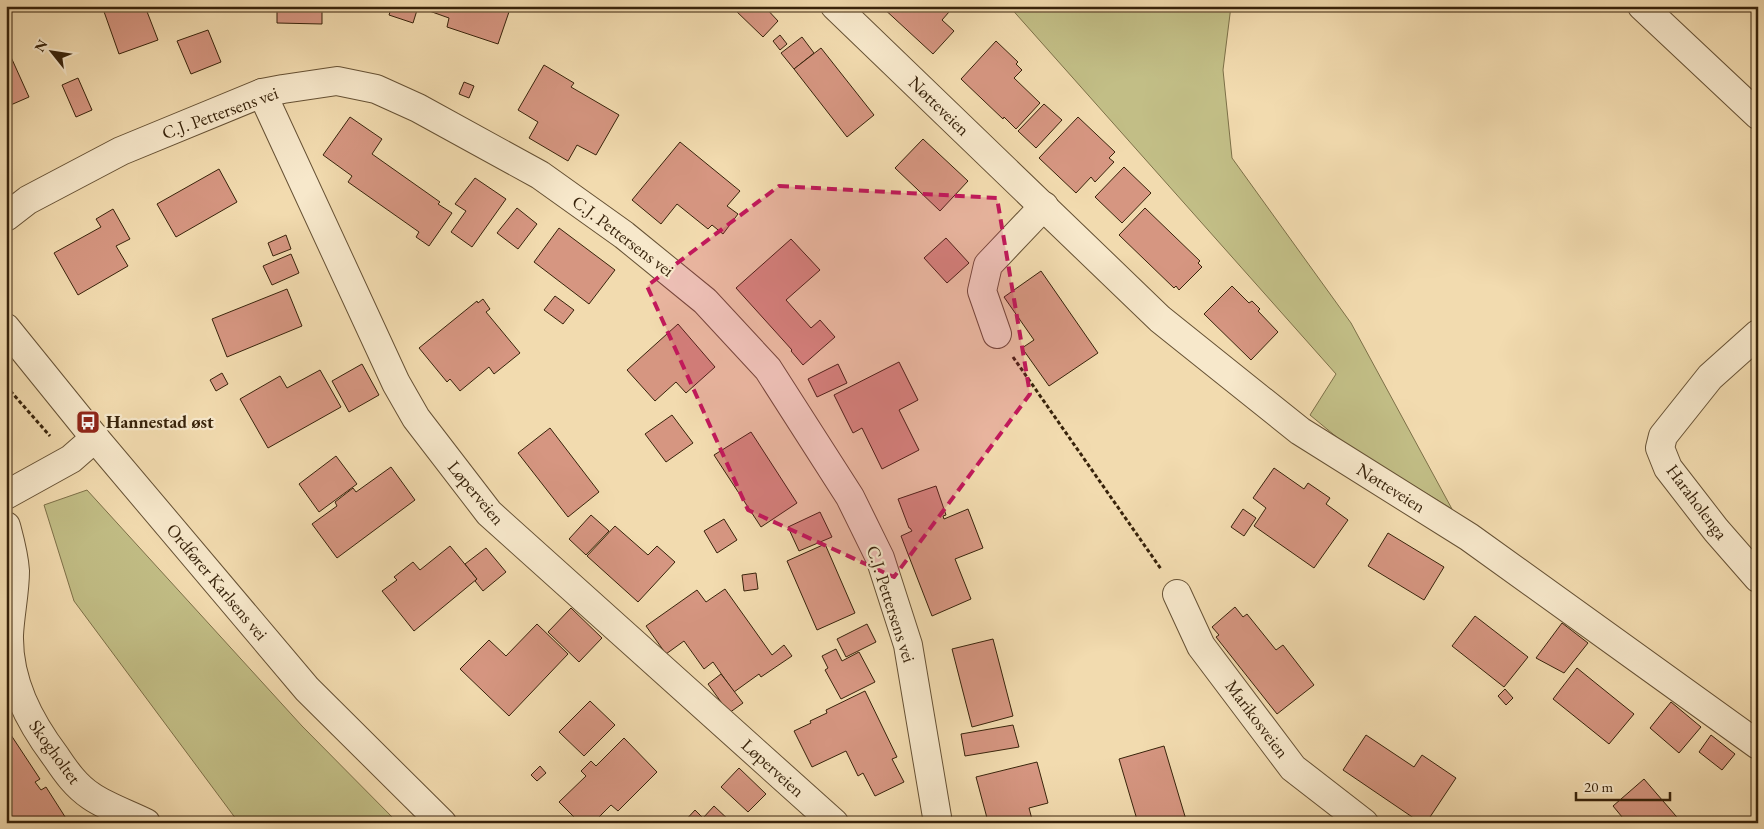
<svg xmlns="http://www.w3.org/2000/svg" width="1764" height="829" viewBox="0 0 1764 829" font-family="'EB Garamond',serif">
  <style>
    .green { fill: #c2be86; stroke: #7d7048 }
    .building { fill: #d69681; stroke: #38230b }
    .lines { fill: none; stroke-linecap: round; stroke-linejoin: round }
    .minor-casing { stroke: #665134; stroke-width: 30 }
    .path { stroke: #38230b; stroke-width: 3; stroke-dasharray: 4 2.5; stroke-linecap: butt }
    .minor { stroke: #f7e8cb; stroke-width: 28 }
    .marked { fill: #c2185b; fill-opacity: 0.2; stroke: #c2185b; stroke-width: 4; stroke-dasharray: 10 6; stroke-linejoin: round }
    .labels { text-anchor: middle; stroke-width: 4.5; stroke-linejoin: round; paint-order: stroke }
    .street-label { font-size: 18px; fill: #38230b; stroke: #f7e8cb }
    .poi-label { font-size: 18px; font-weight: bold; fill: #38230b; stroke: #f7e8cb; text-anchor: start }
  </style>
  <rect width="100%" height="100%" fill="#f2dbaf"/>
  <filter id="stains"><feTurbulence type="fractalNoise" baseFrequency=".004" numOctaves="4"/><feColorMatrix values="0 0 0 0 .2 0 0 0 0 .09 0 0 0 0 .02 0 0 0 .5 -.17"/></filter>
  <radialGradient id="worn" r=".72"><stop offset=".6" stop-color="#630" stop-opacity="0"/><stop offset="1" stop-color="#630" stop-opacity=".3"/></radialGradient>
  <g class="green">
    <path d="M1009,6H1231L1223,70L1232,158L1351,323L1452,509L1345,444L1310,415L1336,374Z"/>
    <path d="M87,490L302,726L398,823H239L74,601L44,505Z"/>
  </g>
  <g class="building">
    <path d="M102,6H154L146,9L158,40L119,54Z"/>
    <path d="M277,6H322V24L277,23Z"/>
    <path d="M392,6H511L498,44L447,27L449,18L418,7L413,23L389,15Z"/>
    <path d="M737,6H764L778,21L763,37L734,9Z"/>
    <path d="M881,6H943L949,12L942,20L954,31L933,54Z"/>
    <path d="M208,30L221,62L191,74L177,41Z"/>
    <path d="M780,35L787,44L780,50L773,41Z"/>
    <path d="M802,37L814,53L794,69L781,53Z"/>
    <path d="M996,41L1018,62L1016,64L1022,70L1014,78L1040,103L1016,129L1004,117L1003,119L961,79Z"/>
    <path d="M6,46L29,97L6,107Z"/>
    <path d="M821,48L874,115L847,137L794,69Z"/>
    <path d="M544,65L574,83L571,87L619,115L596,155L577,145L568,161L529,138L538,122L518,110Z"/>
    <path d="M78,78L92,110L76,117L62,85Z"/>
    <path d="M464,82L474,86L469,98L459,94Z"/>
    <path d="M1044,104L1062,120L1036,148L1018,131Z"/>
    <path d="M350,117L382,139L372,154L440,202L438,204L452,213L429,246L416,237L419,232L348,182L352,176L323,155Z"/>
    <path d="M1078,117L1115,152L1109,158L1114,162L1095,182L1091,177L1076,193L1039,158Z"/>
    <path d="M923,139L968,181L940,211L895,168Z"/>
    <path d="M680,142L740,191L727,206L738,214L723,234L712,225L708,229L677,204L661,224L632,200Z"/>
    <path d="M1124,167L1151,193L1122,223L1095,197Z"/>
    <path d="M219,169L237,202L176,237L157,204Z"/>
    <path d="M475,178L506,199L472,247L451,232L466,211L455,204Z"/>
    <path d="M517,208L537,224L518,249L497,233Z"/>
    <path d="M1145,208L1200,261L1198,263L1202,267L1179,290L1176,286L1174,288L1119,235Z"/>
    <path d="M113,209L130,239L116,246L128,266L78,295L54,253L101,227L96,219Z"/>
    <path d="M559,228L615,270L589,304L534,262Z"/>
    <path d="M286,235L291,249L273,256L268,243Z"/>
    <path d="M946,238L969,263L947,283L924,258Z"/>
    <path d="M791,239L820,270L786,300L811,328L820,320L835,337L803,365L791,351L792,350L736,288Z"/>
    <path d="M291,254L299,273L272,285L263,266Z"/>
    <path d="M1041,271L1098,353L1049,386L1022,348L1034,340L1004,297Z"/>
    <path d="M1232,286L1249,303L1252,301L1260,309L1258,311L1278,332L1251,360L1204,314Z"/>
    <path d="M287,289L302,326L227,357L212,319Z"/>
    <path d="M555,296L574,310L563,324L544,310Z"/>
    <path d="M483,299L490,309L486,312L520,353L494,374L489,367L460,391L450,379L447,382L419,348L477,301L478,303Z"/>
    <path d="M678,324L715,367L686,393L676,382L655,401L627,370Z"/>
    <path d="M899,362L918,400L899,410L919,450L882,469L862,428L853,433L834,395Z"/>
    <path d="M362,364L379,395L349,412L332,381Z"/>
    <path d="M838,364L847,383L817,397L808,379Z"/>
    <path d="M320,370L341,407L268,448L240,399L280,376L287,388Z"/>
    <path d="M222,373L228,384L216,391L210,380Z"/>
    <path d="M672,415L693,443L666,462L645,434Z"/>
    <path d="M550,428L599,492L568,517L518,453Z"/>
    <path d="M751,432L797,503L761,527L714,455Z"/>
    <path d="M336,456L357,484L319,512L299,484Z"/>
    <path d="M391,467L415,500L337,558L312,524L337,506L335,502L353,488L356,492Z"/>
    <path d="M1274,468L1304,489L1308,483L1330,498L1326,504L1348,520L1314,568L1254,526L1266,508L1253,498Z"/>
    <path d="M936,486L946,515L943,516L944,519L968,509L983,548L955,559L971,599L932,616L901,536L912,531L910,528H909L898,499Z"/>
    <path d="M1243,509L1256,518L1244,536L1231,527Z"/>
    <path d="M820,512L832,537L799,551L788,527Z"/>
    <path d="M591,515L609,531L586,555L569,539Z"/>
    <path d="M724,519L737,540L717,553L704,531Z"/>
    <path d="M615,526L648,555L657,546L675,562L638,602L587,556Z"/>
    <path d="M1388,533L1444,567L1424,600L1368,566Z"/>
    <path d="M825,544L855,613L817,630L787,561Z"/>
    <path d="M450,546L477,579L414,631L382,591L397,580L394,577L413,562L420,570Z"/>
    <path d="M486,548L506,572L483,591L475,581L477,579L465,564Z"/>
    <path d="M756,573L758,589L744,591L742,575Z"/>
    <path d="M725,589L772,655L784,645L792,656L761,677L759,674L734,692L713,662L704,669L684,641L666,654L646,626L697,590L706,602Z"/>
    <path d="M1235,607L1243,617L1247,614L1276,650L1283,645L1314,685L1277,714L1216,637L1219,635L1212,627Z"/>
    <path d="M571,608L602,638L579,662L548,632Z"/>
    <path d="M1475,616L1528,657L1504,687L1452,646Z"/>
    <path d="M1562,623L1588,643L1564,673L1536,658Z"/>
    <path d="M537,624L568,654L509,716L460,669L489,640L506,656Z"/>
    <path d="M867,624L876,642L846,657L837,639Z"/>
    <path d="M993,639L1013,716L972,727L952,649Z"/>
    <path d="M836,649L842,661L859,652L875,682L841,699L825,670L828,668L822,656Z"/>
    <path d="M1577,668L1634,714L1609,744L1553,699Z"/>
    <path d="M721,674L743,703L729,713L708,684Z"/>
    <path d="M1505,689L1513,698L1506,705L1498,696Z"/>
    <path d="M865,691L897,757L892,759L904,782L875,796L863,773L858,776L846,751L812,767L794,731L811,723L810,721L827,713L826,710Z"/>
    <path d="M590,701L615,725L584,756L559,732Z"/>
    <path d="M1671,702L1701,727L1679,753L1650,728Z"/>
    <path d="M1013,725L1019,747L965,756L961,734Z"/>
    <path d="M9,732L40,779L35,782L41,790L46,787L69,823H6V734Z"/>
    <path d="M1366,735L1414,767L1422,755L1456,778L1426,823H1421L1343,770Z"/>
    <path d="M1711,735L1735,754L1722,770L1699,752Z"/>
    <path d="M624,738L657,772L618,811L611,805L593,823H580L559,802L586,776L581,771L591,761L596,766Z"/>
    <path d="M1164,746L1187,823H1138L1119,759Z"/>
    <path d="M1037,762L1048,803L1029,808L1033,823H991L990,818H987L976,777Z"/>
    <path d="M540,766L546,773L537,781L531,775Z"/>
    <path d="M739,768L766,794L748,812L721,787Z"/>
    <path d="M1644,779L1682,823H1627L1613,806Z"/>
    <path d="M714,806L732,823H683L695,810L703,818Z"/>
  </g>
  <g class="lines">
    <g class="minor-casing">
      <g id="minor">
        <path d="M835,6L1160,319L1300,431L1469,537L1758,745"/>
        <path d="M1642,6L1758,115"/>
        <path d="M262,93L396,383L416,418L489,513L834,823"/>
        <path d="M6,217L28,200L121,151L262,93L283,89L337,81L376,89L418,108L540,175L624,235L705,301L768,369L850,497L880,558L908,645L938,823"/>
        <path d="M6,328L95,438L307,689L442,823"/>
        <path d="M997,334L982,291L988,265L1044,206"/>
        <path d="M1758,334L1710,377L1663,436L1660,448L1668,468L1716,530L1758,578"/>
        <path d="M6,495L71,459L95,438"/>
        <path d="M6,526C10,541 14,555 15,571C15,592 10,614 9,635C8,681 29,721 56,757C66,772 76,786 91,796C107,807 128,814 146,823"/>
        <path d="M1177,594L1201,646L1293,768L1364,823"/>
      </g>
    </g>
    <g class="path">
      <path d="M1013,357L1161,569"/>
      <path d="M6,386L50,436"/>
    </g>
    <use href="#minor" class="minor"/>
  </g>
  <path class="marked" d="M779,186L997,198L1030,394L894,577L748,510L647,286Z"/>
  <defs>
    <g id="bus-square" transform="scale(1.25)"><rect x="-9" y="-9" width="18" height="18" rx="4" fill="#8f2418" stroke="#f7e8cb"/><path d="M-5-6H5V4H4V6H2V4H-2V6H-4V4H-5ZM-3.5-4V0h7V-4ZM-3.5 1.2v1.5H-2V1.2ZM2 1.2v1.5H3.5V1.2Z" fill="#fff"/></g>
  </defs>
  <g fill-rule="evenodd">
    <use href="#bus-square" x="88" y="422"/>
  </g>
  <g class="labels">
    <g class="street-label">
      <text transform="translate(939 106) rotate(44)" y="6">Nøtteveien</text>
      <text transform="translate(220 113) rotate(-20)" y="6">C.J. Pettersens vei</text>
      <text transform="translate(623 236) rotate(37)" y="6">C.J. Pettersens vei</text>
      <text transform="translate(1391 488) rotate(32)" y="6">Nøtteveien</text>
      <text transform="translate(476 493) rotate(50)" y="6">Løperveien</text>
      <text transform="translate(1697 502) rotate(53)" y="6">Haraholenga</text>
      <text transform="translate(217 582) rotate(50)" y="6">Ordfører Karlsens vei</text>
      <text transform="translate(891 604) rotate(72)" y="6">C.J. Pettersens vei</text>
      <text transform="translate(1257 719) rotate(53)" y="6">Marikosveien</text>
      <text transform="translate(55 752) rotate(54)" y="6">Skogholtet</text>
      <text transform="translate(773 768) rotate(42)" y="6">Løperveien</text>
    </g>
    <g class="poi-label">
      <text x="106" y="428">Hannestad øst</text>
    </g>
  </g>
  <rect width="1764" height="829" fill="none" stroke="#f2dbaf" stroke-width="25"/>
  <rect x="8" y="8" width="1749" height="814" fill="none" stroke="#38230b" stroke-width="2.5"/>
  <rect x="12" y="12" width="1739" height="804" fill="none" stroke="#38230b"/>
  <g transform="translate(52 52) rotate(300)" stroke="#f7e8cb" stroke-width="4" paint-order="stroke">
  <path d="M0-4L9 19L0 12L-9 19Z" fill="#38230b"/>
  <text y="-8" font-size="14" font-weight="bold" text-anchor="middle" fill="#38230b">N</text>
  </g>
  <path d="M1576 792v8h94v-8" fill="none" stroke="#38230b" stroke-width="2.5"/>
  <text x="1584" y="792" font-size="15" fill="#38230b" stroke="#f7e8cb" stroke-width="4" paint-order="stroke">20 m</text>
  <rect width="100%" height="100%" filter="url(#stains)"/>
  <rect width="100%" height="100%" fill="url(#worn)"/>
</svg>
